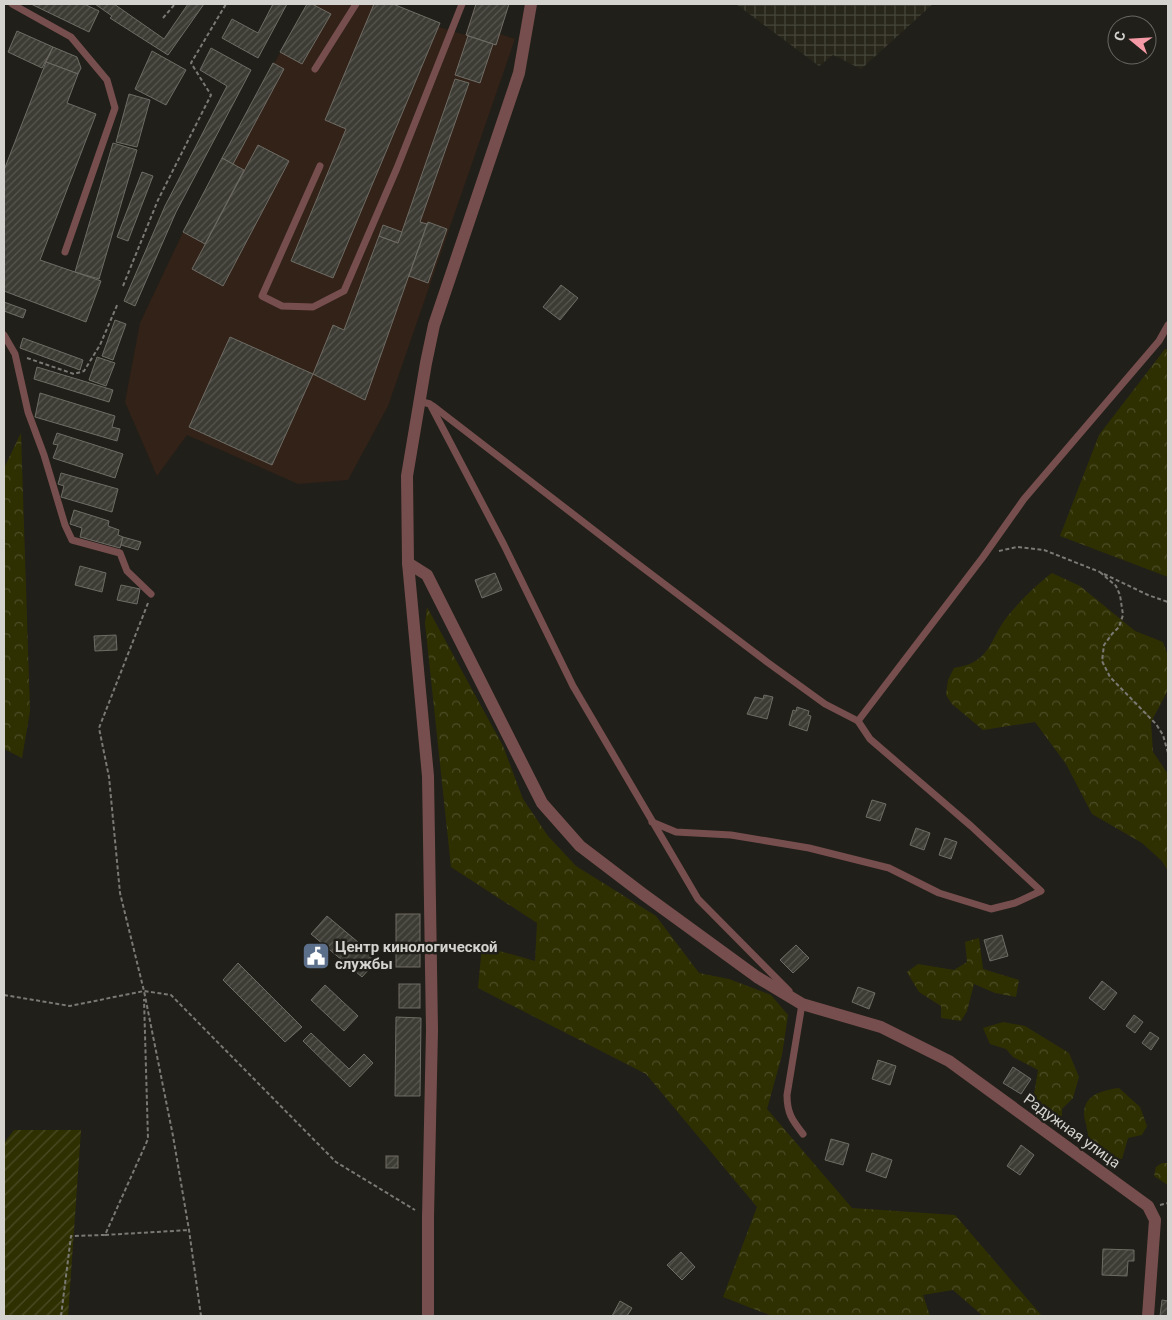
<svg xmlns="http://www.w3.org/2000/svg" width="1172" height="1320" viewBox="0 0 1172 1320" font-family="Roboto,sans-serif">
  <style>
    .commercial { fill: #322218 }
    .industrial { fill: url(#industrial-grid) }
    .forest { fill: url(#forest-crowns) }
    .garden { fill: url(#garden-furrows) }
    .building { fill: url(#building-hatch); stroke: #6e6c65 }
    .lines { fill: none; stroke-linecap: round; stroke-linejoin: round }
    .path { stroke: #7a7974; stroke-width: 2; stroke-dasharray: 4 2.5; stroke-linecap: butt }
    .lane { stroke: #774e4e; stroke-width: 7 }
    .street { stroke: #774e4e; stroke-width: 12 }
    .labels { text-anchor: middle; stroke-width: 5; stroke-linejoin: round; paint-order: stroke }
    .poi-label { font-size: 15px; font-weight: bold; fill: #d4d3cf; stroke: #201f19; text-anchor: start }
    .street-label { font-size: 15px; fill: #d4d3cf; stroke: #201f19 }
  </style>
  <defs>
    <pattern id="industrial-grid" width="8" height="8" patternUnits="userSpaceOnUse" patternTransform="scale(1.25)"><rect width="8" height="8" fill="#28261a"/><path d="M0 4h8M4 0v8" fill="none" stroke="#46453a"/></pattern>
    <pattern id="forest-crowns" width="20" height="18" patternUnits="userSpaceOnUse" patternTransform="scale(1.25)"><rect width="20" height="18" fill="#2f3002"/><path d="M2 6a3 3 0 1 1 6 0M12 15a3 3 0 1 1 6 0" fill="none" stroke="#4c4d26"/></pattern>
    <pattern id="garden-furrows" width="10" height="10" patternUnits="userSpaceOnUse" patternTransform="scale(1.25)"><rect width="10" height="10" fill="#2f3002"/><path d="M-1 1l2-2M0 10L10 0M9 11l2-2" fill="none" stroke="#4c4d26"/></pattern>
    <pattern id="building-hatch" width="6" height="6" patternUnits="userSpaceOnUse" patternTransform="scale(1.25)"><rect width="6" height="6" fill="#3c3b34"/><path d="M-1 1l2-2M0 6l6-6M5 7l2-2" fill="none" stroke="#575650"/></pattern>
  </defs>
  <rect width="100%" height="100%" fill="#201f19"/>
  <path class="commercial" d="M307,4H393L440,23L439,27L465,35L476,4H509L500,34L515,39L388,406L348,480L298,484L187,435L157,476L125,402L140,323L183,232L222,158Z"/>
  <path class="industrial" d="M736,4H933L861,69L833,55L819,66Z"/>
  <g class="forest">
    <path d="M1165,349H1168V577L1060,536L1099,435Z"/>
    <path d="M21,433L30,711L22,758L4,749V468Z"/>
    <path d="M1052,573L1080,586L1135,631L1163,642L1168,656V690L1151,722L1153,752L1168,774V871L1162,861L1142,843L1092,814L1066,764L1035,722L983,730L952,704L946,695L948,680L954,668C991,663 989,640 1007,617C1020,601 1036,585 1052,573Z"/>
    <path d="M427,607L503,746L523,799L548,836L576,866L656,916L699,973L729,979L771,995L788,1015L782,1055L767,1109L852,1208L955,1215L1042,1316H983L953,1290L923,1295L930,1316H772L723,1297L757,1207L646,1074L478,988L482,946L535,961L537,923L451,867L425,623Z"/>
    <path d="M979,938L983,969L1019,980L1016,997L995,993L974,984L967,1011L961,1021L941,1018V1006L919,992L907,972L918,964L954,970L967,962L965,942Z"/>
    <path d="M1003,1022L1025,1026L1069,1053L1079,1077L1073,1098L1062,1109V1116L1054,1118L1033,1100L1038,1070L1013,1057L1006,1049L990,1044L983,1028Z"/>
    <path d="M1119,1088L1140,1107L1147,1126L1142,1135L1128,1138L1122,1159H1111C1104,1153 1095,1147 1090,1140C1088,1136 1087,1129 1086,1124C1078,1098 1097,1091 1119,1088Z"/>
    <path d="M1162,1163H1168V1185L1154,1176L1156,1167Z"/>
  </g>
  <path class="garden" d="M14,1130H81L68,1316H4V1143Z"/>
  <g class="building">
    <path d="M31,4H84L99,11L89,32Z"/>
    <path d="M95,4H114L164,39L188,4H204L168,55L110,18L112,16Z"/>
    <path d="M273,4H287L258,58L222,38L232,19L258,33Z"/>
    <path d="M307,4H312L331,14L302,64L280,52Z"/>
    <path d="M374,4H393L440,23L333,278L291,261L346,129L325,120Z"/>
    <path d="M476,4H509L496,45L466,35Z"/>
    <path d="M17,31L53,47L42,68L8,52Z"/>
    <path d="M468,36L493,44L480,83L455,75Z"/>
    <path d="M53,47L77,57L81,68L78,74L46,62Z"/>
    <path d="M211,48L251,70L176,212L135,306L124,301L165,206L227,86L200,70Z"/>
    <path d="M152,51L186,70L166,105L135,89Z"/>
    <path d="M46,62L78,74L67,103L96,114L40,260L101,281L86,322L4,291V170Z"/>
    <path d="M273,63L284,69L233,164L222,158Z"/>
    <path d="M455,79L469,83L420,222L427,224L365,400L313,374L333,325L344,330L379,236L398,243Z"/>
    <path d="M129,94L150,100L137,147L116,142Z"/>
    <path d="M113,143L137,150L99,279L75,272Z"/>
    <path d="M258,145L289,161L223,286L192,269Z"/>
    <path d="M222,158L244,170L205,244L183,232Z"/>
    <path d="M142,172L153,176L128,241L117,237Z"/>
    <path d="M428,222L447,229L428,283L409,276Z"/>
    <path d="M383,225L402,232L398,243L379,236Z"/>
    <path d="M561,285L578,298L560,320L543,307Z"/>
    <path d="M4,302L26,310L23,318L4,311Z"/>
    <path d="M115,320L126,324L113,360L102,356Z"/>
    <path d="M230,337L313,374L272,465L189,427Z"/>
    <path d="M23,338L83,360L80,370L20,348Z"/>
    <path d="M97,357L115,363L106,386L89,380Z"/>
    <path d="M37,367L113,390L109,402L34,379Z"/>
    <path d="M40,393L115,416L112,427L120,429L117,441L35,417Z"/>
    <path d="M57,433L123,454L115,478L53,458L58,445L53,444Z"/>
    <path d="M61,473L118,489L112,512L61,497L64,486L58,484Z"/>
    <path d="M74,510L109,521L108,526L119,530L118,535L123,537L120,548L80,537L82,528L70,524Z"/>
    <path d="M123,537L141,542L138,550L121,545Z"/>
    <path d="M80,566L106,573L102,592L75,585Z"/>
    <path d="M495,573L502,590L482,598L475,580Z"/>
    <path d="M121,585L140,589L137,604L117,600Z"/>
    <path d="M116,635L117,650L95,651L94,636Z"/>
    <path d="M764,695L773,697L767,719L747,714L755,697L763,699Z"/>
    <path d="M797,707L809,711L808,715L811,716L807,731L789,725L793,710L796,711Z"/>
    <path d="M872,800L886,804L880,821L866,817Z"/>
    <path d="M916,828L930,833L924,850L910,845Z"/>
    <path d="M945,838L957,842L951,859L939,855Z"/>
    <rect x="396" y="914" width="24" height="53"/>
    <path d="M327,916L378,959L362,977L311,934Z"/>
    <path d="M1002,935L1008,956L990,961L984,940Z"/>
    <path d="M796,945L809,958L793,973L780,960Z"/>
    <path d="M238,963L302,1027L285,1042L223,980Z"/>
    <path d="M1102,981L1117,993L1104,1010L1089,998Z"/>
    <rect x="399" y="984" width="21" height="24"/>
    <path d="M325,985L358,1016L344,1031L311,1000Z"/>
    <path d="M858,987L875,993L869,1009L852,1002Z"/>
    <path d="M1134,1015L1143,1022L1135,1033L1126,1026Z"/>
    <path d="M396,1017L421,1018L420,1096H395Z"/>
    <path d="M1150,1032L1159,1038L1151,1050L1142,1043Z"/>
    <path d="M311,1033L349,1069L364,1054L373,1063L350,1087L303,1041Z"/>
    <path d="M878,1060L896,1066L890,1085L872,1079Z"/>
    <path d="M1013,1067L1031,1079L1021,1094L1003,1083Z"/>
    <path d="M831,1139L849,1144L843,1165L825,1160Z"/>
    <path d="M1021,1145L1034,1155L1020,1175L1007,1166Z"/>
    <path d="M872,1153L892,1160L886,1178L866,1171Z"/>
    <rect x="386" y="1156" width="12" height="12"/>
    <path d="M1103,1249L1134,1250V1261H1128L1127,1276L1102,1275Z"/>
    <path d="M681,1252L695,1267L682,1280L667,1265Z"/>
    <path d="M1162,1300L1168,1301V1316H1160Z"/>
    <path d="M620,1301L632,1308L627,1316H612Z"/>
  </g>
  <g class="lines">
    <g class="path">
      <path d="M163,18L175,4"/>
      <path d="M123,286L158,200L211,95L191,63L226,4"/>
      <path d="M27,358L74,374L84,371L100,345L118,303"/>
      <path d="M999,551L1017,547L1044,550L1100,572"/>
      <path d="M1100,572L1116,586L1120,595L1123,615L1119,627L1112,634L1104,645L1102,661L1110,677L1156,724L1163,735L1168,753"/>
      <path d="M1104,574L1148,595L1168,602"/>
      <path d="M148,603L99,728L109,777L120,893L144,991L173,1136L189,1230L201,1316"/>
      <path d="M4,995L70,1006L144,991L171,995L336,1162L415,1210"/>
      <path d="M1160,1205L1168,1203"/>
      <path d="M105,1235L189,1230"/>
      <path d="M61,1316L71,1236L105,1235L148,1139L144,999"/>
    </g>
    <g class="lane">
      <path d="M12,4L71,37L107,80L115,108L65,252"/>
      <path d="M315,69L356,4"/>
      <path d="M320,166L262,296L282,306L313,307L344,291L397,168L462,4"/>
      <path d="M4,335L15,354L28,412L44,455L65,525L72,540L120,553L127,571L151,594"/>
      <path d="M419,401L430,404L504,545L573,686L698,899L789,991"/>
      <path d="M433,406L626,555L767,662L825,704L858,721"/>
      <path d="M652,822L676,832L731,835L809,848L889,868L939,893L991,909L1015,903L1041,891L971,826L870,739L858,721L983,557L1024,499L1159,341L1168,325"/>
      <path d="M800,1002L802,1004L787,1095C787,1113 792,1120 803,1134"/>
    </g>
    <g class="street">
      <path d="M408,563L427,575L542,803L580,846L643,894L757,977L802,1004L881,1027L949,1061L1148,1206L1155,1220L1148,1316"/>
      <path d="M428,1316V1217L432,1030L428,776L408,563L407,476L426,363L434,325L519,73L531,4"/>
    </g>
  </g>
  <defs>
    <g id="civic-square" transform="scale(1.4375)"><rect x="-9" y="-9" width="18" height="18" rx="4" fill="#5c6f8a" stroke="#201f19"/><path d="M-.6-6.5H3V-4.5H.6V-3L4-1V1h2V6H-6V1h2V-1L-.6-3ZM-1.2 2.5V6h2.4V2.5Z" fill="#fff"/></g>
  </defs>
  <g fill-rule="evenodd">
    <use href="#civic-square" x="316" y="956"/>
  </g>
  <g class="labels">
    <g class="poi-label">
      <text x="335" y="952">Центр кинологической<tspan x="335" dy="17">службы</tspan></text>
    </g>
    <g class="street-label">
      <text transform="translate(1072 1131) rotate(36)" y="5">Радужная улица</text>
    </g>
  </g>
  <rect width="1172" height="1320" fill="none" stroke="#d4d3cf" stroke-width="10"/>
  <g transform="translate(1132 40) rotate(288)"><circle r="24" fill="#201f19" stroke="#686762"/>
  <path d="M0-4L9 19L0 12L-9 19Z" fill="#f49aa6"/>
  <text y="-8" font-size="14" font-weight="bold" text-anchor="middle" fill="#d4d3cf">С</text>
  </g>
</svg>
